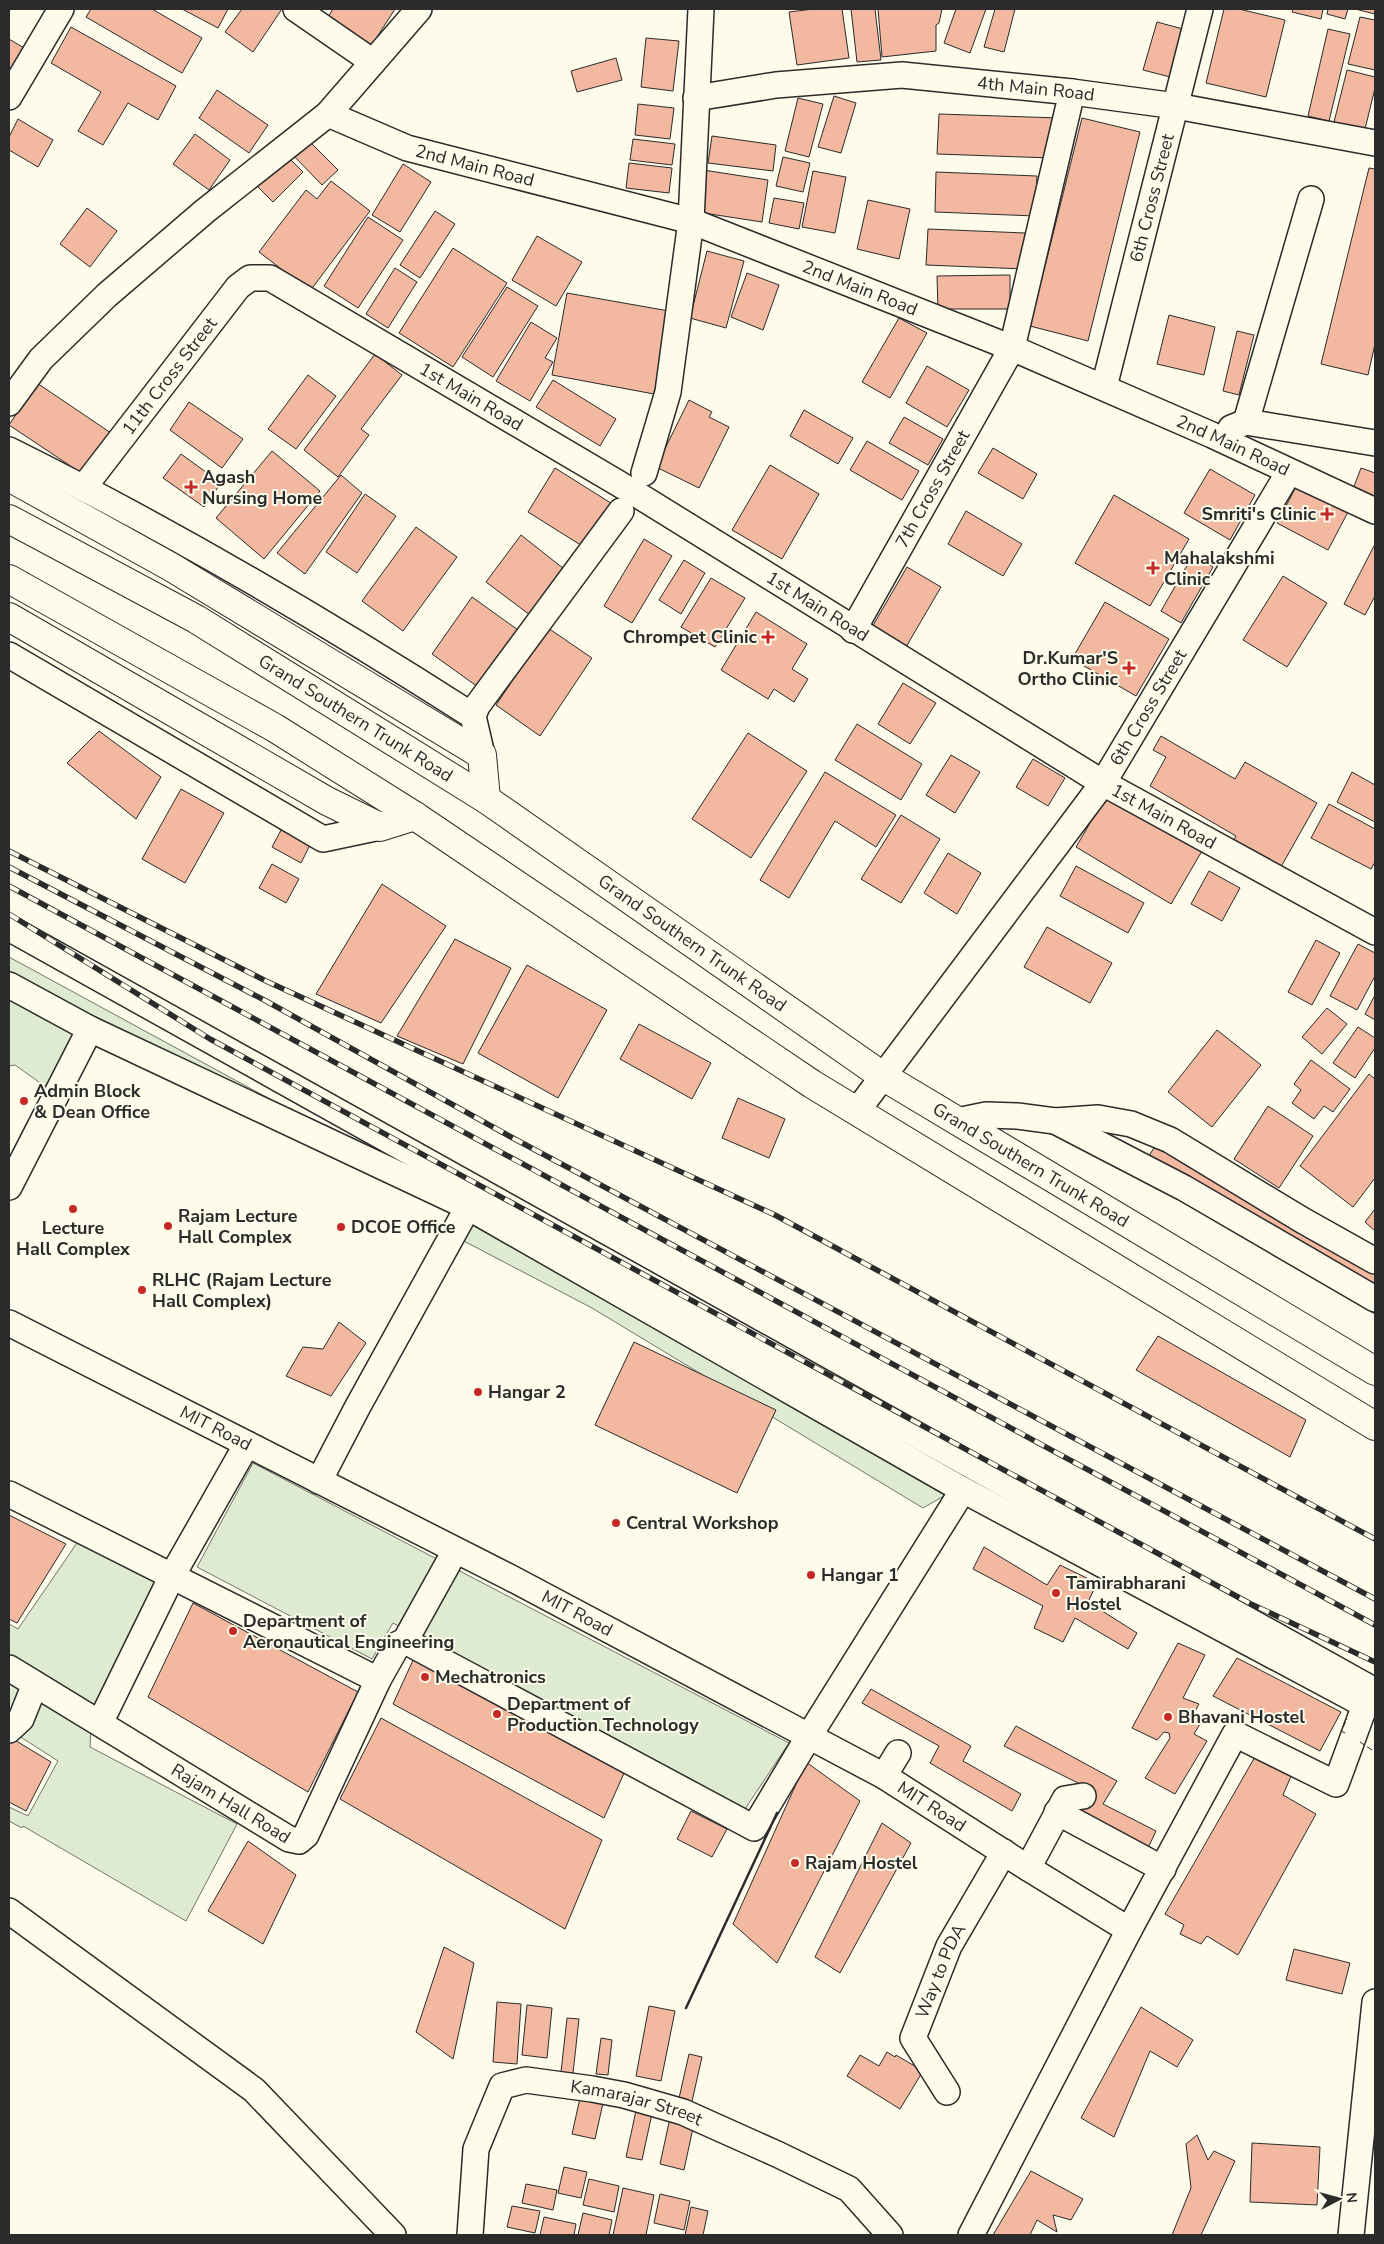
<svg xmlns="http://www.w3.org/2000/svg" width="1384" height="2244" viewBox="0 0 1384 2244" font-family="'Nunito Sans',sans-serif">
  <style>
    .green { fill: #deebd1; stroke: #74746e }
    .building { fill: #f2b8a0; stroke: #2b2b2b }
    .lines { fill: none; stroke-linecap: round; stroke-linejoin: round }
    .minor-casing { stroke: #2b2b2b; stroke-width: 28 }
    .major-casing { stroke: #2b2b2b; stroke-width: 30 }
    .minor { stroke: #fdfbea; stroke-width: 25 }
    .major { stroke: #fdfbea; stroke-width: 28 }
    .rail-casing { stroke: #2b2b2b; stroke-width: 5.5 }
    .rail { stroke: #fdfbea; stroke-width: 4; stroke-dasharray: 11; stroke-linecap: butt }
    .fence { stroke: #2b2b2b; stroke-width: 1; stroke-dasharray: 6 2.5; stroke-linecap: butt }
    .wall { stroke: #2b2b2b; stroke-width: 2.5 }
    .poi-dot { fill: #c62828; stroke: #fdfbea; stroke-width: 2 }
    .labels { text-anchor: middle; stroke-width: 4; stroke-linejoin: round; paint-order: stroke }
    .street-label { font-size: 18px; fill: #2b2b2b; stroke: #fdfbea }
    .poi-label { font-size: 18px; font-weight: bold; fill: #2b2b2b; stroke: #fdfbea; text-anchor: start }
  </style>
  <rect width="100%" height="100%" fill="#fdfbea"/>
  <g class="green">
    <path d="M9,957L459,1202L9,973Z"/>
    <path d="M9,995L77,1032L46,1087L15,1065L9,1066Z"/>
    <path d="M471,1217L949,1493L923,1508L592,1308L458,1238Z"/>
    <path d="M253,1463L789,1743L745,1809L393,1623L372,1659L197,1567Z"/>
    <path d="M79,1540L165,1583L98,1713L9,1660V1624L18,1629Z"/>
    <path d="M9,1676L26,1687L9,1720Z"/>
    <path d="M38,1693L91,1726L90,1747L237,1824L186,1921L23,1826L22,1828L9,1821V1807L28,1816L58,1761L16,1734Z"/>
  </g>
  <g class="building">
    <path d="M91,9H152L202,38L182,73L86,17Z"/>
    <path d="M182,9H228L218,28Z"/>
    <path d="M242,9H282L253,52L225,32Z"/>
    <path d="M333,9H395L368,51L324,23Z"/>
    <path d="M813,9H842L849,58L797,65L789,12Z"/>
    <path d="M851,9H875L881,60L857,62Z"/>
    <path d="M878,9H942L939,23L936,25V51L882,57Z"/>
    <path d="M956,9H986L970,53L944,43Z"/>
    <path d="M995,9H1015L1004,52L984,47Z"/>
    <path d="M1224,9H1239L1285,20L1266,97L1206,83Z"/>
    <path d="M1293,9H1323L1321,19L1292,12Z"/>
    <path d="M1328,9H1348L1345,19L1327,14Z"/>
    <path d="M1355,9H1375V14Z"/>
    <path d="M1360,17L1375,20V70L1348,64Z"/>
    <path d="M1157,22L1183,29L1170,77L1143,70Z"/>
    <path d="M71,27L176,86L158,120L128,103L103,145L78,131L101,92L51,63Z"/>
    <path d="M1328,29L1350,34L1329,121L1308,116Z"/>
    <path d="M646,38L679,41L673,91L641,87Z"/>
    <path d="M9,39L24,48L9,75Z"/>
    <path d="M616,58L622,80L577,92L571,71Z"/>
    <path d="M1347,70L1375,77V88L1365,129L1334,122Z"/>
    <path d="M217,90L268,125L249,153L199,118Z"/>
    <path d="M834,96L856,103L841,153L818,147Z"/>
    <path d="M798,98L823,104L809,157L785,151Z"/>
    <path d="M638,104L674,108L670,139L635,135Z"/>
    <path d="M939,114L1059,118L1051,158L937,154Z"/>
    <path d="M1082,118L1140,132L1088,341L1030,326Z"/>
    <path d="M18,119L53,140L38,167L9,150V137Z"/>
    <path d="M195,134L230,160L209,190L173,164Z"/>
    <path d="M712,136L776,145L773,171L708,163Z"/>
    <path d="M305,137L338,170L322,185L290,152Z"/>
    <path d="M633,139L675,144L672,165L630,160Z"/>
    <path d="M287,156L303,172L273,202L257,186Z"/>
    <path d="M783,157L810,163L803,192L776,186Z"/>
    <path d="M629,163L672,168L669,193L626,188Z"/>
    <path d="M403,164L431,182L400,232L372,215Z"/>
    <path d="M1369,168L1375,169V344L1368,375L1321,364Z"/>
    <path d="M703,170L768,180L762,222L697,212Z"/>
    <path d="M813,171L846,177L835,233L802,227Z"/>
    <path d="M936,172L1037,176L1035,216L935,212Z"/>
    <path d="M331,181L370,211L310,291L259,252L306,190L317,199Z"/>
    <path d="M774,198L804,203L799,229L769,223Z"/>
    <path d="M868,200L910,209L899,259L857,249Z"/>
    <path d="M87,208L117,231L90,267L60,244Z"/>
    <path d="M435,211L455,224L420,278L400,265Z"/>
    <path d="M368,217L403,240L358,308L324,286Z"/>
    <path d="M928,229L1025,233L1024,269L926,265Z"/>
    <path d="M537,236L582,262L556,306L512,280Z"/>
    <path d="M453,248L507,283L453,367L399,333Z"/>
    <path d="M707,251L744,261L726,328L690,318Z"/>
    <path d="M395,268L417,282L388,328L366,314Z"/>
    <path d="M747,273L779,285L763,330L731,317Z"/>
    <path d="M1010,275V309H938L937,276Z"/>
    <path d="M507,287L538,306L493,377L462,357Z"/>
    <path d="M567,293L669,311L654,394L552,375Z"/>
    <path d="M1169,315L1215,327L1204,375L1157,364Z"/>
    <path d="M899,318L927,333L890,398L862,382Z"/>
    <path d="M531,322L557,338L545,358L553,362L530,401L496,381Z"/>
    <path d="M1237,331L1254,335L1239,395L1223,391Z"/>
    <path d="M375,354L402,375L361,429L369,435L338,477L304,450Z"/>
    <path d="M927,366L969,390L947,427L906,403Z"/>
    <path d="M308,375L336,396L296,449L268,429Z"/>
    <path d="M553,380L616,419L600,446L536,407Z"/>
    <path d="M37,383L111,433L84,475L9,425Z"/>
    <path d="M689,400L712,412L709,417L729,427L699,488L656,467Z"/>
    <path d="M189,402L243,439L222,468L170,430Z"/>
    <path d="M804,410L853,438L838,464L790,436Z"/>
    <path d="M904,417L943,439L928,465L889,443Z"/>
    <path d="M867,441L919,471L902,500L850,470Z"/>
    <path d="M993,448L1037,474L1023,499L978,473Z"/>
    <path d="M272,451L320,491L264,559L216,518Z"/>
    <path d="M181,454L221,483L204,507L163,478Z"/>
    <path d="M770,465L819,494L782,559L732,530Z"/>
    <path d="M555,468L614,505L587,549L528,512Z"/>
    <path d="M1361,468L1375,473V498L1353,489Z"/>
    <path d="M1210,469L1255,495L1230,540L1184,513Z"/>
    <path d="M341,475L362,493L305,574L277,553Z"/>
    <path d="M1297,485L1348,512L1328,550L1277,523Z"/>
    <path d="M365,494L396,516L357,573L326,552Z"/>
    <path d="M1114,495L1189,539L1150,606L1075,563Z"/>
    <path d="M966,511L1022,544L1003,576L948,544Z"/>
    <path d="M416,527L457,557L403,631L362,601Z"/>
    <path d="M521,535L564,569L530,615L486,582Z"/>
    <path d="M644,539L672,556L632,623L604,606Z"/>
    <path d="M1375,544V596L1365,615L1344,604Z"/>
    <path d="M1193,555L1213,567L1181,623L1161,611Z"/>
    <path d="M684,560L705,573L681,614L659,600Z"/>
    <path d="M907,567L941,587L906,647L872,627Z"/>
    <path d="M1283,576L1327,603L1287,667L1243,640Z"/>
    <path d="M711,578L745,598L715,647L681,627Z"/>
    <path d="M472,597L518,630L478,687L432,654Z"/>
    <path d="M1105,602L1169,639L1136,696L1072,659Z"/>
    <path d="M756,612L807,644L792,669L808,679L794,702L774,689L768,699L721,670Z"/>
    <path d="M548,628L592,658L540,736L496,705Z"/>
    <path d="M903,683L936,703L910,744L878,724Z"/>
    <path d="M857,724L922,764L901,800L835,760Z"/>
    <path d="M99,731L161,777L136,819L67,763Z"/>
    <path d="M748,733L807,771L751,858L692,819Z"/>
    <path d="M1161,736L1235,779L1245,762L1317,803L1277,874L1230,847L1236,836L1150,786L1166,757L1153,750Z"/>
    <path d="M951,755L980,772L955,813L926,795Z"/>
    <path d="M1033,759L1065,778L1048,806L1016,787Z"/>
    <path d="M825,772L896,815L876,847L835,821L789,898L760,880Z"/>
    <path d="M1352,772L1375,785V822L1337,802Z"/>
    <path d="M181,789L224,813L185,883L142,859Z"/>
    <path d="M1107,794L1202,851L1171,904L1076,847Z"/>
    <path d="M1329,804L1375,829V862L1371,869L1311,838Z"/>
    <path d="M901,815L940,839L901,903L861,879Z"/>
    <path d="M287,819L315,835L301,863L272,847Z"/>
    <path d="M948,853L981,873L957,914L924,893Z"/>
    <path d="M272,864L299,879L286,903L259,888Z"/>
    <path d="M1076,866L1144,903L1128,933L1060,896Z"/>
    <path d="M1209,871L1240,888L1222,921L1191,904Z"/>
    <path d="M382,884L446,926L381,1023L316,994Z"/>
    <path d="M1047,927L1112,963L1090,1003L1024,967Z"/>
    <path d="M455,939L511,968L463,1064L397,1036Z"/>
    <path d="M1316,940L1340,953L1312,1005L1288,992Z"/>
    <path d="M1358,944L1375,953V976L1357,1010L1330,996Z"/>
    <path d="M527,965L607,1010L558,1098L478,1053Z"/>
    <path d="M1375,995V1020L1365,1014Z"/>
    <path d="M1327,1008L1347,1024L1322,1054L1302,1037Z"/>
    <path d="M639,1024L711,1063L692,1099L620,1059Z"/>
    <path d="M1358,1027L1375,1038V1048L1355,1078L1333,1063Z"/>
    <path d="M1217,1030L1261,1065L1212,1127L1168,1092Z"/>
    <path d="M1311,1060L1350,1089L1333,1112L1324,1106L1314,1119L1292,1103L1301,1090L1294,1084Z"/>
    <path d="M1369,1074L1375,1079V1178L1353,1207L1300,1166Z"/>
    <path d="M738,1098L785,1119L769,1158L722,1138Z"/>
    <path d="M1268,1106L1313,1136L1279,1188L1234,1159Z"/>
    <path d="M1158,1141L1375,1272V1314L1140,1171Z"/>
    <path d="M1375,1209V1231L1365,1222Z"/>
    <path d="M339,1322L366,1343L331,1396L286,1376L303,1347L323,1349Z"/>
    <path d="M1158,1336L1306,1420L1290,1457L1136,1370Z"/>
    <path d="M634,1342L776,1410L737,1493L595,1425Z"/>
    <path d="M9,1515L66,1544L17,1623L9,1619Z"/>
    <path d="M984,1547L1047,1585L1060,1565L1097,1583L1088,1602L1137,1633L1128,1649L1075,1618L1063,1642L1034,1628L1043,1606L973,1569Z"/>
    <path d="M193,1603L358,1692L308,1792L148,1697Z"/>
    <path d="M1178,1643L1205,1655L1183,1698L1199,1704L1193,1715L1203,1719L1194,1734L1207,1741L1175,1794L1145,1778L1170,1738L1169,1733L1164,1732L1157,1740L1132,1728Z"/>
    <path d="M414,1658L625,1771L604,1818L393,1704Z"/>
    <path d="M1237,1658L1341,1712L1320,1751L1213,1696Z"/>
    <path d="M871,1689L971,1746L963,1761L1021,1794L1012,1811L930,1763L939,1746L862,1703Z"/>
    <path d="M381,1718L602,1840L565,1929L340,1799Z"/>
    <path d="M1016,1726L1117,1781L1103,1804L1156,1831L1147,1850L1074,1813L1088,1788L1004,1746Z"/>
    <path d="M13,1739L51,1762L26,1811L9,1802V1740Z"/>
    <path d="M1256,1755L1292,1774L1283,1795L1316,1814L1238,1955L1207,1936L1201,1944L1180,1934L1184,1925L1165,1914Z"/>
    <path d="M806,1762L860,1801L777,1963L733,1924Z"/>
    <path d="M691,1811L727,1829L712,1857L677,1839Z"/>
    <path d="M882,1823L911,1843L840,1973L815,1957Z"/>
    <path d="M248,1841L296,1875L263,1944L208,1911Z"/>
    <path d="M444,1947L474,1963L453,2059L416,2032Z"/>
    <path d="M1294,1949L1350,1963L1342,1994L1286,1980Z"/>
    <path d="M497,2002L521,2004L517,2064L493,2062Z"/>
    <path d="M527,2005L552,2008L547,2058L522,2055Z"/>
    <path d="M649,2006L675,2011L661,2081L636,2076Z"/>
    <path d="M1141,2007L1193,2040L1177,2067L1150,2051L1114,2137L1081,2118Z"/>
    <path d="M567,2018L579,2019L573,2073L561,2072Z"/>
    <path d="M601,2038L612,2040L608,2075L596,2074Z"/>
    <path d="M887,2052L895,2057L896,2055L923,2071L900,2109L847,2076L860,2055L879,2066Z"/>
    <path d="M689,2054L702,2057L690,2110L677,2107Z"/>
    <path d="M580,2098L603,2103L595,2139L572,2134Z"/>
    <path d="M637,2106L653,2109L642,2160L626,2157Z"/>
    <path d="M670,2118L694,2123L684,2170L660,2164Z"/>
    <path d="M1197,2135L1208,2160L1214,2151L1235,2161L1201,2235H1172L1191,2188L1186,2144Z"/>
    <path d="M1252,2143L1320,2147L1317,2205L1250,2202Z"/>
    <path d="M564,2167L587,2172L581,2198L558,2193Z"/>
    <path d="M1031,2171L1083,2199L1071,2220L1053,2215L1057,2232L1037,2220L1030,2235H993Z"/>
    <path d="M589,2179L619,2186L614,2212L583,2205Z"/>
    <path d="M526,2184L557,2190L553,2210L522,2203Z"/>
    <path d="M623,2188L654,2195L646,2235H613Z"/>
    <path d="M660,2194L690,2201L684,2230L654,2223Z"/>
    <path d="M512,2206L540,2211L535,2233L507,2227Z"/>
    <path d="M691,2207L708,2211L703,2235H685Z"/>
    <path d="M583,2213L612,2220L609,2235H578Z"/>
    <path d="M544,2217L576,2224L574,2235H540Z"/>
  </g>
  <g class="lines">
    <g class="minor-casing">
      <g id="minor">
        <path d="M296,9L373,62"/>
        <path d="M9,97L61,9"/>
        <path id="s1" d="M696,98L776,85L902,75L1072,92L1176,106L1375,143"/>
        <path id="s2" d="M328,114L407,148L691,221L1012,348L1212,435L1375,511"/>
        <path id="s3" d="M1104,387L1200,9"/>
        <path d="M9,403L41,359L107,295L205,211L328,114L419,9"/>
        <path d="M1246,422L1311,199"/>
        <path d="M1231,428L1246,422L1375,443"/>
        <path d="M9,450C168,529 323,620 473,716"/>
        <path d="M644,473L668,392L691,221L701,9"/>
        <path id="s4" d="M84,487L238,287L250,278H270L638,495L1103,783L1375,932"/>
        <path id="s5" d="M853,630L1012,348L1072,92"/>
        <path d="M9,655L323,839L380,827"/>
        <path d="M482,755L473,716L477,706L621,511"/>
        <path d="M9,928L1375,1691"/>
        <path d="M9,985L90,1029L468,1207"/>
        <path id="s6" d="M857,1111L1103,783L1289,472"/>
        <path d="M957,1121L986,1115L1017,1116L1055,1121L1098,1118L1131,1124L1170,1140L1302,1220L1375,1261"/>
        <path d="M1055,1121L1184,1188L1375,1299"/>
        <path d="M9,1187L90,1029"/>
        <path id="s7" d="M9,1323L509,1577L884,1776L1028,1868L1129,1930"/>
        <path d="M319,1481L357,1408L468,1207L963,1490L1365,1705L1373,1690"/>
        <path d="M9,1494L378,1680"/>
        <path d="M405,1641L754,1828L809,1736L963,1490"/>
        <path id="s8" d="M9,1668L289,1839L299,1841L306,1835L378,1680L396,1648L398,1644L405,1641L455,1551"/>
        <path d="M100,1723L172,1576L247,1444"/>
        <path d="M9,1730L21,1719L35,1684"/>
        <path d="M884,1776L898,1753"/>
        <path d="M1057,1812L1163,1869"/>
        <path d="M1028,1868L1065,1799L1083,1796"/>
        <path d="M9,1911L254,2090L393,2235"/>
        <path id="s9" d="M947,2092L913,2038L949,1946L1004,1852"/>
        <path id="s10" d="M470,2235L476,2149L502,2086L526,2080L592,2089L624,2095L683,2112L779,2155L849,2189L890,2235"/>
        <path d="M971,2235L1129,1930L1235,1734L1336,1784L1365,1705"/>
        <path d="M1351,2235L1375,2002"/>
      </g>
    </g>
    <g class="major-casing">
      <g id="major">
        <path d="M9,477L171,567L482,755L486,799"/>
        <path id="s11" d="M9,519L196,619L486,799L884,1077L1375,1371"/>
        <path d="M9,579L275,728L415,816L812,1084L1375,1426"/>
        <path d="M9,617L327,801L380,827L415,816"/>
      </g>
    </g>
    <use href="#minor" class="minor"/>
    <use href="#major" class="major"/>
    <g class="rail-casing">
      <g id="rail">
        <path d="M9,851L266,981L775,1215L1375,1539"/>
        <path d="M9,867L266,1001L511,1137L1375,1599"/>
        <path d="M9,886L1375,1625"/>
        <path d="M9,914L210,1039L1251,1604L1375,1662"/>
      </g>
    </g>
    <use href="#rail" class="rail"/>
    <g class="fence">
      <path d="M1345,1733L1341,1731L1347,1719"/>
      <path d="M1360,1742L1375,1752"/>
    </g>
    <path class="wall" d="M686,2008L777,1813"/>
  </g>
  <g class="poi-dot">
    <path d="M188.5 479.5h5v5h5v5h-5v5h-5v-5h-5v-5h5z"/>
    <path d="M1324.5 506.5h5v5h5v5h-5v5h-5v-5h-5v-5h5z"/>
    <path d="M1150.5 560.5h5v5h5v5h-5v5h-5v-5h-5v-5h5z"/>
    <path d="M765.5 629.5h5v5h5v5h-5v5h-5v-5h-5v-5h5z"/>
    <path d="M1126.5 660.5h5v5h5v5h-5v5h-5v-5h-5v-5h5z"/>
    <circle cx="24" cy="1101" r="5"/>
    <circle cx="73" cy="1209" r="5"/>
    <circle cx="168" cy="1226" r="5"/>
    <circle cx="341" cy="1227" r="5"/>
    <circle cx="142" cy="1290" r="5"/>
    <circle cx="478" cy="1392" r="5"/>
    <circle cx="616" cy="1523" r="5"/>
    <circle cx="811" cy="1575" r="5"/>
    <circle cx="1056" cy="1593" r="5"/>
    <circle cx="233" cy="1631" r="5"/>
    <circle cx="425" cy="1677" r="5"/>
    <circle cx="497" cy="1714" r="5"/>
    <circle cx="1168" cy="1717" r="5"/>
    <circle cx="795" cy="1863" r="5"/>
  </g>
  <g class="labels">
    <g class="street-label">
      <text dy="6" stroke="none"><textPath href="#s1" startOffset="342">4th Main Road</textPath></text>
      <text dy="6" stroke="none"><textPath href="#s2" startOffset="156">2nd Main Road</textPath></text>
      <text dy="6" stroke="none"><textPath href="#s3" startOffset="195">6th Cross Street</textPath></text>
      <text dy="6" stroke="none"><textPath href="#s2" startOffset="561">2nd Main Road</textPath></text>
      <text dy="6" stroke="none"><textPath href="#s4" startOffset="140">11th Cross Street</textPath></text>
      <text dy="6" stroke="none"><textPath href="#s4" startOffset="521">1st Main Road</textPath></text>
      <text dy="6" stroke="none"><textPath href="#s2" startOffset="966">2nd Main Road</textPath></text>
      <text dy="6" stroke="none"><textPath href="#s5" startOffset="162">7th Cross Street</textPath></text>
      <text dy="6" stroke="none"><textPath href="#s4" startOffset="926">1st Main Road</textPath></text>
      <text dy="6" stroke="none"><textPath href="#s6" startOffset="498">6th Cross Street</textPath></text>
      <text dy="6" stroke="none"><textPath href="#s11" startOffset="400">Grand Southern Trunk Road</textPath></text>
      <text dy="6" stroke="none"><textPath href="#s4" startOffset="1331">1st Main Road</textPath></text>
      <text dy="6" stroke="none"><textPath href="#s11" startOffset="805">Grand Southern Trunk Road</textPath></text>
      <text dy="6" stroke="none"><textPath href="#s11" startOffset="1210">Grand Southern Trunk Road</textPath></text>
      <text dy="6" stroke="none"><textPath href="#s7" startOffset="232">MIT Road</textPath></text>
      <text dy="6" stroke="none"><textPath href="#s7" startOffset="638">MIT Road</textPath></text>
      <text dy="6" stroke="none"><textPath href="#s8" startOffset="260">Rajam Hall Road</textPath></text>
      <text dy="6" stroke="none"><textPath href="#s7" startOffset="1042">MIT Road</textPath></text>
      <text dy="6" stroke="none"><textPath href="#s9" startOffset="136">Way to PDA</textPath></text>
      <text dy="6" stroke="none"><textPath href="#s10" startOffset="292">Kamarajar Street</textPath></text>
    </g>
    <g class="poi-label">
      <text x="202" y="483">Agash<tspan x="202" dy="21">Nursing Home</tspan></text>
      <text x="1316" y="520" text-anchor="end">Smriti's Clinic</text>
      <text x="1164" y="564">Mahalakshmi<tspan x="1164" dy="21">Clinic</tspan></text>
      <text x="757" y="643" text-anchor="end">Chrompet Clinic</text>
      <text x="1118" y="664" text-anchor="end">Dr.Kumar'S<tspan x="1118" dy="21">Ortho Clinic</tspan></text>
      <text x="34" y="1097">Admin Block<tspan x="34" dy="21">&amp; Dean Office</tspan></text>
      <text x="178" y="1222">Rajam Lecture<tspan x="178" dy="21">Hall Complex</tspan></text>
      <text x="351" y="1233">DCOE Office</text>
      <text x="73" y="1234" text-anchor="middle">Lecture<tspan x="73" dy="21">Hall Complex</tspan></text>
      <text x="152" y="1286">RLHC (Rajam Lecture<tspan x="152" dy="21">Hall Complex)</tspan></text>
      <text x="488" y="1398">Hangar 2</text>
      <text x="626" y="1529">Central Workshop</text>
      <text x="821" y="1581">Hangar 1</text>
      <text x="1066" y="1589">Tamirabharani<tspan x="1066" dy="21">Hostel</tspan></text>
      <text x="243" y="1627">Department of<tspan x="243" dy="21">Aeronautical Engineering</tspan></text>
      <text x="435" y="1683">Mechatronics</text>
      <text x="507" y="1710">Department of<tspan x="507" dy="21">Production Technology</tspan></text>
      <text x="1178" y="1723">Bhavani Hostel</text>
      <text x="805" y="1869">Rajam Hostel</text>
    </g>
  </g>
  <rect width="1384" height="2244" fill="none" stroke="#2b2b2b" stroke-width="20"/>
  <g transform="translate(1339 2199) rotate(84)" stroke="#fdfbea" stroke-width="4" paint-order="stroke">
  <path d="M0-4L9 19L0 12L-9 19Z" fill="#2b2b2b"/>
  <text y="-8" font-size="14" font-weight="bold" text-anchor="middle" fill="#2b2b2b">N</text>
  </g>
</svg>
